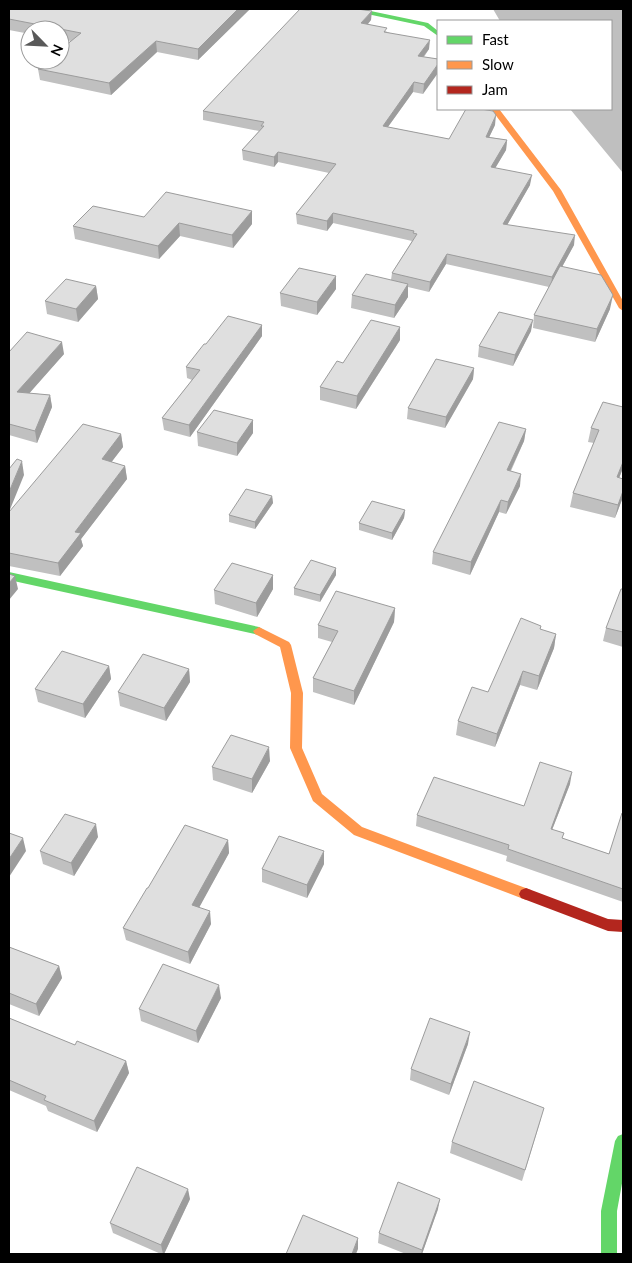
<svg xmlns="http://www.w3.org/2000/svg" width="632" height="1263" viewBox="0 0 632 1263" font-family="Lato,sans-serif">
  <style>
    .water { fill: #bfbfbf }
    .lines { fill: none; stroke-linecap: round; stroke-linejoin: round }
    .fast { fill: #63d668; fill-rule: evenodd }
    .slow { fill: #ff974d; fill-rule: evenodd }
    .jam { fill: #b3261e; fill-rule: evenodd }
    .wall { fill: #c0c0c0 }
    .shaded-wall { fill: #9c9c9c }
    .building { fill: #dfdfdf; stroke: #9c9c9c }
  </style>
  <rect width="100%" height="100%" fill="#fff"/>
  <path class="water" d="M493,9H623V173L570,109H611V21H500Z"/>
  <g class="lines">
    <g class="fast">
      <path d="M350,9H361L428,23L438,31V36L424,26L353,11Z"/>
      <path d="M9,572L259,627L265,631L259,635L9,580Z"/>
      <path d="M623,1134V1178L617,1211V1254H601V1211L615,1141L618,1136Z"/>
    </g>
    <g class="slow">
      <path d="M491,109H499L561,190L623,301V311L619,308L553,191Z"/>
      <path d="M259,627L289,642L291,645L303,693L302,748L322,794L362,827L531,890L533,894L531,898L526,900L521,898L354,835L313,801L290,748L291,693L280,647L255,634L253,631Z"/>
    </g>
    <path class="jam" d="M526,888L608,919L623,920V932L608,931L521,898L519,894L521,890Z"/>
  </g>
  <g class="wall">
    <path d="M9,9H250L198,60L157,52L111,95L40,80L38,69L71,41L60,39V30H30V34L9,30Z"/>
    <path d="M371,20L368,24L429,49L424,57L438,59L423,94L413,92L388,127L449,139L495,125L489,137L507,140L506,150L495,168L530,185L507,225L574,245L562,267L610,309L595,342L533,328L534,315L549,287L446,264L429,292L408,287V297L394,318L351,308L352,295L391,280L392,273L412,241L333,223L327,231L297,224L296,214L329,173L278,162L274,167L243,160L242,150L259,131L203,120V111Z"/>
    <path d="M144,217L252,224L233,248L180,236L159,259L75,239L73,226Z"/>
    <path d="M96,286L98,299L78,322L47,314L45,301Z"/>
    <path d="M336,289L317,315L281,306L280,293Z"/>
    <path d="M262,325V336L190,437L164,430L162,418L192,380L187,378L186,367L206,344Z"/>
    <path d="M531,331L513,366L478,357L479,346Z"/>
    <path d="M400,340L356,409L320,400V387L343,363Z"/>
    <path d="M9,352L64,354L29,393L50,395L52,407L37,443L9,435Z"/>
    <path d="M474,368L473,379L445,428L407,419L408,408Z"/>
    <path d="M623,407V468L619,478L623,497L615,518L570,507L573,493L594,443L588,442L591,428Z"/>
    <path d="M253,420V433L237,456L198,446L197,432Z"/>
    <path d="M526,429L524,441L511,471L520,486L506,514L499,512L470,575L432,564L433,552Z"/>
    <path d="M121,434L123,447L111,462L125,466L127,479L81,539L83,546L60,576L9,566V512Z"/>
    <path d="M272,496L273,503L255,529L229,522V515Z"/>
    <path d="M405,510L404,518L392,540L359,530V523Z"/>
    <path d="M336,568V575L320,602L294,595V588Z"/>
    <path d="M273,575V589L257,617L215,604L214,590Z"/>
    <path d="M623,589V647L603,641L606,628Z"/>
    <path d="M395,608L394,622L354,705L313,692V678L332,642L318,638V625Z"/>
    <path d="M541,626L540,630L556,634L554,648L537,690L520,685L495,747L456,735L458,721L488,692Z"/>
    <path d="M109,666L111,679L85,718L38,702L35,689Z"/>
    <path d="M189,669L190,682L166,721L120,706L118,692Z"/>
    <path d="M270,761L252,793L213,780L212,767Z"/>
    <path d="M570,784L552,830L564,833L562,838L609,854L623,813V902L506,861L507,856L416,826L417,815L524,806Z"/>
    <path d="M98,837L74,876L43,864L40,851Z"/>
    <path d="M228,840L229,853L199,907L211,924L190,964L126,940L123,928L148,888Z"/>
    <path d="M324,864L307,898L262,882V869Z"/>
    <path d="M9,947L59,966L62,978L39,1016L9,1004Z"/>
    <path d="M221,998L198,1043L141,1021L139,1009Z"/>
    <path d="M9,1018L75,1045L126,1061L129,1073L97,1132L48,1111L46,1106L9,1090Z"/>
    <path d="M468,1044L449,1095L410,1080L411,1069Z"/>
    <path d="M541,1119L522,1181L450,1153L452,1142Z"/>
    <path d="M190,1199L164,1254H161L113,1233L110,1223Z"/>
    <path d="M438,1209L422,1254H406L378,1243L379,1233Z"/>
  </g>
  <g class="shaded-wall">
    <path d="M238,9H250L198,60V49Z"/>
    <path d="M372,11L371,20L361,32V23Z"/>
    <path d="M430,40L429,49L417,65L418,56Z"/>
    <path d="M156,41L157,52L111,95L109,83Z"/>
    <path d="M438,64V73L423,94L424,84Z"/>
    <path d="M414,82L413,92L382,135L383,126Z"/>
    <path d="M496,115L495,125L485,146L486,137Z"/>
    <path d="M507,140L506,150L490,177L491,167Z"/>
    <path d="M278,152V162L274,167V157Z"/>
    <path d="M532,175L530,185L502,234L503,224Z"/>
    <path d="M252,211V224L233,248L232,235Z"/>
    <path d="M333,213V223L327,231V221Z"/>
    <path d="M179,223L180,236L159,259L158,246Z"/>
    <path d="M575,235L574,245L551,287L552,277Z"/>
    <path d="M447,254L446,264L429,292L430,282Z"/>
    <path d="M336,276V289L317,315V302Z"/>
    <path d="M408,284V297L394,318L395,305Z"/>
    <path d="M96,286L98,299L78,322L76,309Z"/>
    <path d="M613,295L610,309L595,342L597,329Z"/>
    <path d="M533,320L531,331L513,366L515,355Z"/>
    <path d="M262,325V336L190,437L189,425Z"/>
    <path d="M400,327V340L356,409L357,396Z"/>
    <path d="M62,342L64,354L19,405L17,392Z"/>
    <path d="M474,368L473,379L445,428L446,417Z"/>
    <path d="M50,395L52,407L37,443L35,431Z"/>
    <path d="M253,420V433L237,456V443Z"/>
    <path d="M526,429L524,441L505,482L507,470Z"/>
    <path d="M121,434L123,447L104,472L102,459Z"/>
    <path d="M22,461L24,475L9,512V492Z"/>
    <path d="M623,462V468L614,491L617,477Z"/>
    <path d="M125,466L127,479L81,539L83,546L60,576L58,563L75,532Z"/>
    <path d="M521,474L520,486L506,514L508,502Z"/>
    <path d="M623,491V497L615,518L618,505Z"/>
    <path d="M272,496L273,503L255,529V522Z"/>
    <path d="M501,500L499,512L470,575L471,562Z"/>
    <path d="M405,510L404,518L392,540V533Z"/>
    <path d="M336,568V575L320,602V595Z"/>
    <path d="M273,575V589L257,617L256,603Z"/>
    <path d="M15,576L18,589L9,600V583Z"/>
    <path d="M395,608L394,622L354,705V691Z"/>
    <path d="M556,634L554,648L537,690L539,676Z"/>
    <path d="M109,666L111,679L85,718L83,704Z"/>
    <path d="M189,669L190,682L166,721L164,708Z"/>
    <path d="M523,671L520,685L495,747L497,734Z"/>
    <path d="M269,747L270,761L252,793V779Z"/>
    <path d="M572,772L570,784L548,840L551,829Z"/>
    <path d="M96,824L98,837L74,876L71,863Z"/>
    <path d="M23,838L26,851L9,877V859Z"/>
    <path d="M228,840L229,853L194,917L192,905Z"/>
    <path d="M324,851V864L307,898V885Z"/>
    <path d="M210,911L211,924L190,964L188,952Z"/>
    <path d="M59,966L62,978L39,1016L36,1004Z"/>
    <path d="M219,985L221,998L198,1043L196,1031Z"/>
    <path d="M470,1032L468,1044L449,1095L451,1084Z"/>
    <path d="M126,1061L129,1073L97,1132L94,1121Z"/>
    <path d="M188,1189L190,1199L164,1254H163L161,1245Z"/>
    <path d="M440,1199L438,1209L422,1254H421L422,1250Z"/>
    <path d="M358,1238V1249L356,1254H352Z"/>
  </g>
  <g class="building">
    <path d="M9,9H238L198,49L156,41L109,83L38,69L49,60H60V50L81,33L9,19Z"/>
    <path d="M300,9H357L372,11L361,23L387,28L384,32L430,40L418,56L438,59V64L424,84L414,82L383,126L449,139L466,109H481L493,111L496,115L486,137L507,140L491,167L532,175L503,224L575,235L552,277L447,254L430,282L392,273L417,234L413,233L414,231L333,213L327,221L296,214L336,164L278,152L274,157L242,150L264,126H261L264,122L203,111Z"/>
    <path d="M166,192L252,211L232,235L179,223L158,246L73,226L93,206L144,217Z"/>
    <path d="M560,266L601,275L613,295L597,329L534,315Z"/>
    <path d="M299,268L336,276L317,302L280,293Z"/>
    <path d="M366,274L408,284L395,305L352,295Z"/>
    <path d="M66,279L96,286L76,309L45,301Z"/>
    <path d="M499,312L533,320L515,355L479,346Z"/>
    <path d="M228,316L262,325L189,425L162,418L200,370L186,367L204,344H206Z"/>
    <path d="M371,320L400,327L357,396L320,387L337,361L343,363Z"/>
    <path d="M27,332L62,342L17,392L50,395L35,431L9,424V352Z"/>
    <path d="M436,359L474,368L446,417L408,408Z"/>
    <path d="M603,402L623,407V462L617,477L623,479V491L618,505L573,493L599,430L591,428Z"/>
    <path d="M214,410L253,420L237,443L197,432Z"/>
    <path d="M499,422L526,429L507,470L521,474L508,502L501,500L471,562L433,552Z"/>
    <path d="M83,424L121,434L102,459L125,466L75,532L81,533L58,563L9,553V512Z"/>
    <path d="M17,459L22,461L9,492V469Z"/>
    <path d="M246,489L272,496L255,522L229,515Z"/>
    <path d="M372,501L405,510L392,533L359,523Z"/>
    <path d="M311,560L336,568L320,595L294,588Z"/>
    <path d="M232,563L273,575L256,603L214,590Z"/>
    <path d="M9,574L15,576L9,583Z"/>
    <path d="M621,589H623V632L606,628Z"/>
    <path d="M336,591L395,608L354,691L313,678L338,631L318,625Z"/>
    <path d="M521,618L541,626L540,629L556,634L539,676L523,671L497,734L458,721L472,687L488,692Z"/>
    <path d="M62,651L109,666L83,704L35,689Z"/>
    <path d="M143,654L189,669L164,708L118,692Z"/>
    <path d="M231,735L269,747L252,779L212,767Z"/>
    <path d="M540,762L572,772L551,829L564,833L562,838L609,854L622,813H623V889L508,849L509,845L417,815L434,777L524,806Z"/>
    <path d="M65,814L96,824L71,863L40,851Z"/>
    <path d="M185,825L228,840L192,905L210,911L188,952L123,928L147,888H148Z"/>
    <path d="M9,833L23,838L9,859Z"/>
    <path d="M279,836L324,851L307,885L262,869Z"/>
    <path d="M9,947L59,966L36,1004L9,993Z"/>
    <path d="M163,964L219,985L196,1031L139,1009Z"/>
    <path d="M9,1018L75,1045L77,1041L126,1061L94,1121L44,1100L46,1096L9,1080Z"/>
    <path d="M430,1018L470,1032L451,1084L411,1069Z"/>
    <path d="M474,1081L544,1108L525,1170L452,1142Z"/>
    <path d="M137,1167L188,1189L161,1245L110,1223Z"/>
    <path d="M398,1182L440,1199L422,1250L379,1233Z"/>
    <path d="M303,1215L358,1238L352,1254H286Z"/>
  </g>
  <rect width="632" height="1263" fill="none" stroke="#000000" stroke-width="20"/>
  <rect x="437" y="20" width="175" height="90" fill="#ffffff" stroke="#999999"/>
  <rect x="447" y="36" width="25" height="8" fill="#63d668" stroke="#999999"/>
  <text x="482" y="45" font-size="15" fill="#000000">Fast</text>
  <rect x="447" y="61" width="25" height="8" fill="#ff974d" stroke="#999999"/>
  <text x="482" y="70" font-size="15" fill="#000000">Slow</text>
  <rect x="447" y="86" width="25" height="8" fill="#b3261e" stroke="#999999"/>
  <text x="482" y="95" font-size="15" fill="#000000">Jam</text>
  <g transform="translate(45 45) rotate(114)"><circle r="24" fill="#ffffff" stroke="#999999"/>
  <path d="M0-4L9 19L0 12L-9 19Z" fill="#595959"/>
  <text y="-8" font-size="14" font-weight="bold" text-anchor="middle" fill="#000000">N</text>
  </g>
</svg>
